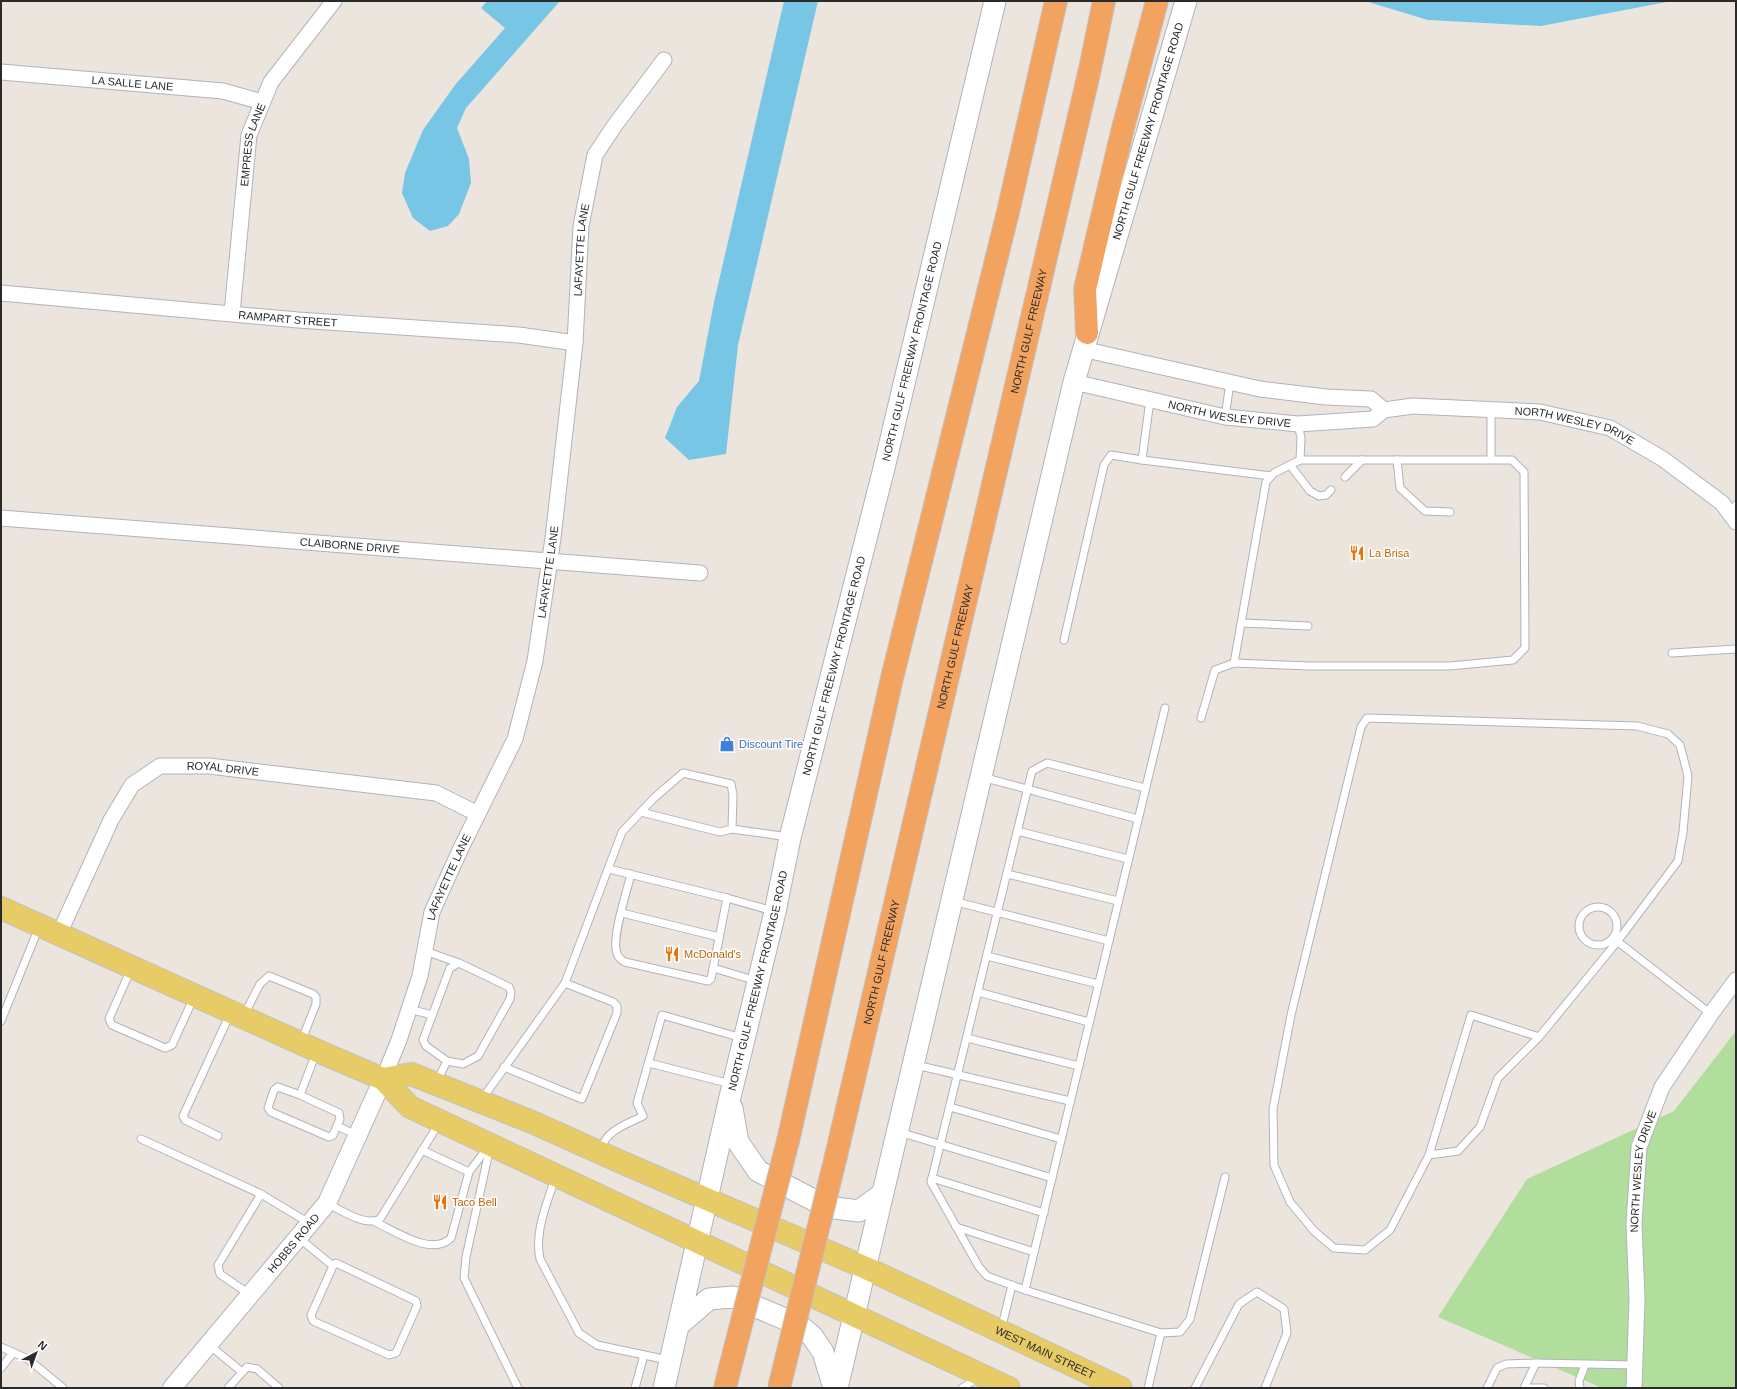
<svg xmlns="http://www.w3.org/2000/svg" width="1737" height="1389" viewBox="0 0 1737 1389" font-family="Arial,sans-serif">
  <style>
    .green { fill: #b2de9d }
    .water { fill: #77c6e6 }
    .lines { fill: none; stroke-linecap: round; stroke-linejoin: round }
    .service-casing { stroke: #b0b3bd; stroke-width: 9 }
    .minor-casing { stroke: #b0b3bd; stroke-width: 17 }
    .tertiary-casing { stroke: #b0b3bd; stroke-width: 20 }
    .secondary-casing { stroke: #b0b3bd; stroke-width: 23 }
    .primary-casing { stroke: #c3c3c3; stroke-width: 24 }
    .motorway-casing { stroke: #c3c3c3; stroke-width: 24 }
    .service { stroke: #fff; stroke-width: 7 }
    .minor { stroke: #fff; stroke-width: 15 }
    .tertiary { stroke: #fff; stroke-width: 18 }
    .secondary { stroke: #fff; stroke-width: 21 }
    .primary { stroke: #e7cb66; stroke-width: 22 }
    .motorway { stroke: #f3a360; stroke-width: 22 }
    .motorway-bridge-casing { stroke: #c3c3c3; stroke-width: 24; stroke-linecap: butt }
    .motorway-bridge { stroke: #f3a360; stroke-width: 22 }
    .labels { text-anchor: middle; stroke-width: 3; stroke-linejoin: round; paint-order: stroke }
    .street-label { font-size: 11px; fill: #2a2a2a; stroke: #fff }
    .food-label { font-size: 11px; fill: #c56008; stroke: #fff; text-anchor: start }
    .shop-label { font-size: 11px; fill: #366cbe; stroke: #fff; text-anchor: start }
  </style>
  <rect width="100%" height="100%" fill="#ebe5dd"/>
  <path class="green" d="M1736,1031V1388H1602L1438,1317L1527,1179L1674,1111Z"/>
  <g class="water">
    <path d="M487,1H560L466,108L457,128L469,159L471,183L459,214L448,226L430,231L413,218L402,193L405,173L423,130L455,85L505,28L481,8Z"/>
    <path d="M784,1H818L738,345L726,454L689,460L665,438L677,407L699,381L714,302Z"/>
    <path d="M1365,1H1672L1541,26L1428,20Z"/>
  </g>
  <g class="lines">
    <g class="service-casing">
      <g id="service">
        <path d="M1225,417L1230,383"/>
        <path d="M1491,459V409"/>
        <path d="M1142,460L1271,476"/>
        <path d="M1397,460L1400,488L1425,511L1450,512"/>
        <path d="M1290,465L1310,491L1319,496L1326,495L1331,490"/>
        <path d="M1345,477L1362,460"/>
        <path d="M1729,513L1736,505"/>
        <path d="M1242,623L1308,626"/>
        <path d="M1064,640L1104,465L1111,455L1142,460L1150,400"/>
        <path d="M1672,653L1736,649"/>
        <path d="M1234,663L1266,482L1274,473L1300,460"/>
        <path d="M1201,718L1215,670L1234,663L1310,666H1450L1513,660L1525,648L1524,472L1512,460H1300L1301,438L1298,424"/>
        <path d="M982,777L1138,819"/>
        <path d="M1145,788L1047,763L1032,771L931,1182L979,1267L987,1276L1025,1290L1161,1333L1180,1332L1190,1319L1225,1177"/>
        <path d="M641,812L720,832L732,829"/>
        <path d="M1017,831L1128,859"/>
        <path d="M609,869L727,898L773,911"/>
        <path d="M631,874C627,891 611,939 617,953C618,958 621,960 625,962L708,981L711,979L727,898"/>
        <path d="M1007,874L1118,901"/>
        <path d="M953,901L1109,941"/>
        <circle cx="1598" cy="926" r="19"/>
        <path d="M622,913L719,937"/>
        <path d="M1613,938L1711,1014"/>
        <path d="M425,951L459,963"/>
        <path d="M987,956L1098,984"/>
        <path d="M713,968L757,981"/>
        <path d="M131,969L109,1019L112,1025L165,1048L172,1045L194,997"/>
        <path d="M978,992L1089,1022"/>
        <path d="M409,1009L432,1015"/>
        <path d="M244,1015L260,984L269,976L313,994L316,997V1004L301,1042"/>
        <path d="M1,1021L39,927"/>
        <path d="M967,1038L1079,1066"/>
        <path d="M649,1063L731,1084"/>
        <path d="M916,1065L1070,1101"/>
        <path d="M504,1067L582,1099L617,1013V1006L613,1002L565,983"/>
        <path d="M437,1081L447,1061L463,1064L478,1056L510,999L511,992L509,987L459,963L450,968L423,1040L426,1046L447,1061"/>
        <path d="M300,1095L278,1087L274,1090L268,1108L271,1112L329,1137L333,1135L340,1119L339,1113L300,1095L316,1053"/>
        <path d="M482,1099L565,983L622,832L654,798L683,773L731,784L733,795L732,829L789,837"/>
        <path d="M950,1107L1061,1139"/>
        <path d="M337,1126L357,1135"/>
        <path d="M899,1132L1052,1178"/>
        <path d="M218,1136L185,1120L183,1116L230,1014"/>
        <path d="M141,1139L261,1194L218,1265L220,1274L249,1294"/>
        <path d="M490,1147L466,1257L464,1278L518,1388"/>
        <path d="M422,1150L469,1172"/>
        <path d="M601,1150C605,1130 628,1124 643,1116L637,1103L662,1015L742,1038"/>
        <path d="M1429,1155L1458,1151L1480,1127L1498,1078L1539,1037L1617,942L1678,861L1683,832L1688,776L1680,745L1668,734L1637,726L1367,718L1361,727L1291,1015L1273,1109L1274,1165L1290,1202L1314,1231L1334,1248L1365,1250L1390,1230L1429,1155L1471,1015L1539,1037"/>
        <path d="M555,1178C547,1204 534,1232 540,1259L579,1333L597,1345L668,1360"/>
        <path d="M932,1178L1044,1213"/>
        <path d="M261,1194L309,1223"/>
        <path d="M327,1203C341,1210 365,1227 380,1219L439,1123"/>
        <path d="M375,1222C395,1231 432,1257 451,1238L469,1172L488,1147"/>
        <path d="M956,1227L1034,1252"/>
        <path d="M299,1238L333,1266L311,1315L313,1321L389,1355L396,1353L417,1306L416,1301L336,1263L333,1266"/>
        <path d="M1025,1290L1165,708"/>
        <path d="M1001,1330L1012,1285"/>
        <path d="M208,1344L242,1372"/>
        <path d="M1,1347L28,1359L63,1388"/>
        <path d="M1,1368L13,1353"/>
        <path d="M228,1388L247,1367L257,1369L279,1388"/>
        <path d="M635,1388L644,1355"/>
        <path d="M962,1388L978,1378"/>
        <path d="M1148,1388L1161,1333"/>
        <path d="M1195,1388L1239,1304L1257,1292L1284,1309L1287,1333L1265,1388"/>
        <path d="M1487,1388L1497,1368L1506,1364L1536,1363"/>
        <path d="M1524,1388L1536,1363L1635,1365"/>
        <path d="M1529,1388H1544"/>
        <path d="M1580,1388L1579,1381L1585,1365"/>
      </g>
    </g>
    <g class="minor-casing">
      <g id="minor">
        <path id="s1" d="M1,72L223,91L262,102"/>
        <path id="s2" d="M1,293L298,320L519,335L575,343"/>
        <path id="s3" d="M232,313L249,135L271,82L334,1"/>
        <path d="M1082,349L1260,389L1326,397L1371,399L1384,410"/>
        <path id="s4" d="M1074,382L1225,417L1298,424L1373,419L1384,410L1413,406L1540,412L1610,428L1663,459L1722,503L1736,522"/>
        <path id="s5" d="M1,518L700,573"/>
        <path id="s6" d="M59,934L111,820L132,785L160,766H209L436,793L478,814"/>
        <path id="s7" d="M383,1079L399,1040L420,976L432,912L461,848L515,739L535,661L553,538L575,343L581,226L595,155L615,125L664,60"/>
        <path id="s8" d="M1634,1388L1637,1299L1634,1224L1639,1147L1662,1087L1711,1014L1736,980"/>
      </g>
    </g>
    <g class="tertiary-casing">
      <g id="tertiary">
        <path id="s9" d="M172,1388L327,1203L383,1079"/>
      </g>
    </g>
    <g class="secondary-casing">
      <g id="secondary">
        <path d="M732,1108L738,1142L758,1171L827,1207L859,1211L882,1194"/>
        <path d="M680,1324L709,1299L733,1297L799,1325L812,1336L823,1352L834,1388"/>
        <path id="s10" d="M664,1388L730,1097L775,912L790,838L884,468L995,1"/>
        <path id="s11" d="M837,1388L1074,382L1186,1"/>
      </g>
    </g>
    <g class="primary-casing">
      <g id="primary">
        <path d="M1,908L320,1052L383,1079L410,1107L1009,1388"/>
        <path id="s12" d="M383,1079L411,1074L532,1122L621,1162L866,1268L1121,1388"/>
      </g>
    </g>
    <g class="motorway-casing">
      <g id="motorway">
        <path d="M1087,333L1085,289L1122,132L1157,1"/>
        <path d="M788,1141L892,678L1008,212L1056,1"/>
        <path id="s13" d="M836,1156L1090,69L1104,1"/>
        <path d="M725,1388L730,1368"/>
      </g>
    </g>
    <use href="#service" class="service"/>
    <use href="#minor" class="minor"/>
    <use href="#tertiary" class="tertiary"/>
    <use href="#secondary" class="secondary"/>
    <use href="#primary" class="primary"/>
    <use href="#motorway" class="motorway"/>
    <g class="motorway-bridge-casing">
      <g id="motorway-bridge">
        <path d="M730,1368L788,1141"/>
        <path d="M779,1388L836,1156"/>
      </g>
    </g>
    <use href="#motorway-bridge" class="motorway-bridge"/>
  </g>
  <defs>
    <g id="restaurant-bare" transform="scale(1.2)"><path d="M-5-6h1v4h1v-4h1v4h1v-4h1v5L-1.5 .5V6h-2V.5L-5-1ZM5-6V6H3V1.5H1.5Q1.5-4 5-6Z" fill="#e8710a" stroke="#fff" stroke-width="2.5" paint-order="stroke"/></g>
    <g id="shop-bare" transform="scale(1.2)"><path d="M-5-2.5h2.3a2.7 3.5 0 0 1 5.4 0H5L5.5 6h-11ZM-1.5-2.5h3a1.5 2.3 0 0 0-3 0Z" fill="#3f7fe0" stroke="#fff" stroke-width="2.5" paint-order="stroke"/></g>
  </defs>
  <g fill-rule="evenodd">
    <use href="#restaurant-bare" x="1357" y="553"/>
    <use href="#shop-bare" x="727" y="744"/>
    <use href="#restaurant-bare" x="672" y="954"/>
    <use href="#restaurant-bare" x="440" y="1202"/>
  </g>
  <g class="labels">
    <g class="street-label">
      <text dy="4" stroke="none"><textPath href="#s1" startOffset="132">LA SALLE LANE</textPath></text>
      <text dy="4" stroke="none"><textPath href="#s11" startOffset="1295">NORTH GULF FREEWAY FRONTAGE ROAD</textPath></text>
      <text dy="4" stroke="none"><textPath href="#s3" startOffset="170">EMPRESS LANE</textPath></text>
      <text dy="4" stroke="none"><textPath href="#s7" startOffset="861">LAFAYETTE LANE</textPath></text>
      <text dy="4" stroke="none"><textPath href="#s2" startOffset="288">RAMPART STREET</textPath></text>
      <text dy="4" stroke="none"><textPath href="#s13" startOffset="847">NORTH GULF FREEWAY</textPath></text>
      <text dy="4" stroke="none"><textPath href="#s10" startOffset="1066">NORTH GULF FREEWAY FRONTAGE ROAD</textPath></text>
      <text dy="4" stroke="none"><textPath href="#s4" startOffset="159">NORTH WESLEY DRIVE</textPath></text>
      <text dy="4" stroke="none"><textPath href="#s4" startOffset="511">NORTH WESLEY DRIVE</textPath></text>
      <text dy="4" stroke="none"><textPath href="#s5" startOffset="350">CLAIBORNE DRIVE</textPath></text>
      <text dy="4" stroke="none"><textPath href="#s7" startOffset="537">LAFAYETTE LANE</textPath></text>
      <text dy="4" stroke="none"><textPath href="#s13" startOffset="523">NORTH GULF FREEWAY</textPath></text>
      <text dy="4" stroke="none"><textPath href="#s10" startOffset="742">NORTH GULF FREEWAY FRONTAGE ROAD</textPath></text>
      <text dy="4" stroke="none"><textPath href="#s6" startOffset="263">ROYAL DRIVE</textPath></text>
      <text dy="4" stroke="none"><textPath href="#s7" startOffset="213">LAFAYETTE LANE</textPath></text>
      <text dy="4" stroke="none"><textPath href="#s13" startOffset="199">NORTH GULF FREEWAY</textPath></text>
      <text dy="4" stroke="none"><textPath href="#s10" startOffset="418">NORTH GULF FREEWAY FRONTAGE ROAD</textPath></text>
      <text dy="4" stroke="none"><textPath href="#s8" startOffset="218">NORTH WESLEY DRIVE</textPath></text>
      <text dy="4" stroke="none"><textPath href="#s9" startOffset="189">HOBBS ROAD</textPath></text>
      <text dy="4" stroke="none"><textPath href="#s12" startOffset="721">WEST MAIN STREET</textPath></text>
    </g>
    <g class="food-label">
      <text x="1369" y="557">La Brisa</text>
      <text x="684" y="958">McDonald's</text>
      <text x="452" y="1206">Taco Bell</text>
    </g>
    <g class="shop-label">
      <text x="739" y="748">Discount Tire</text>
    </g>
  </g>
  <rect width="1737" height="1389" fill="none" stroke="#2a2a2a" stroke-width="4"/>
  <g transform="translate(36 1353) rotate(41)" stroke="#ffffff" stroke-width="3" paint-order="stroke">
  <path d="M0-3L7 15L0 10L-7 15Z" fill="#2a2a2a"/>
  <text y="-6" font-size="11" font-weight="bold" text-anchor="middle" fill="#2a2a2a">N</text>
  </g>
</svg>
